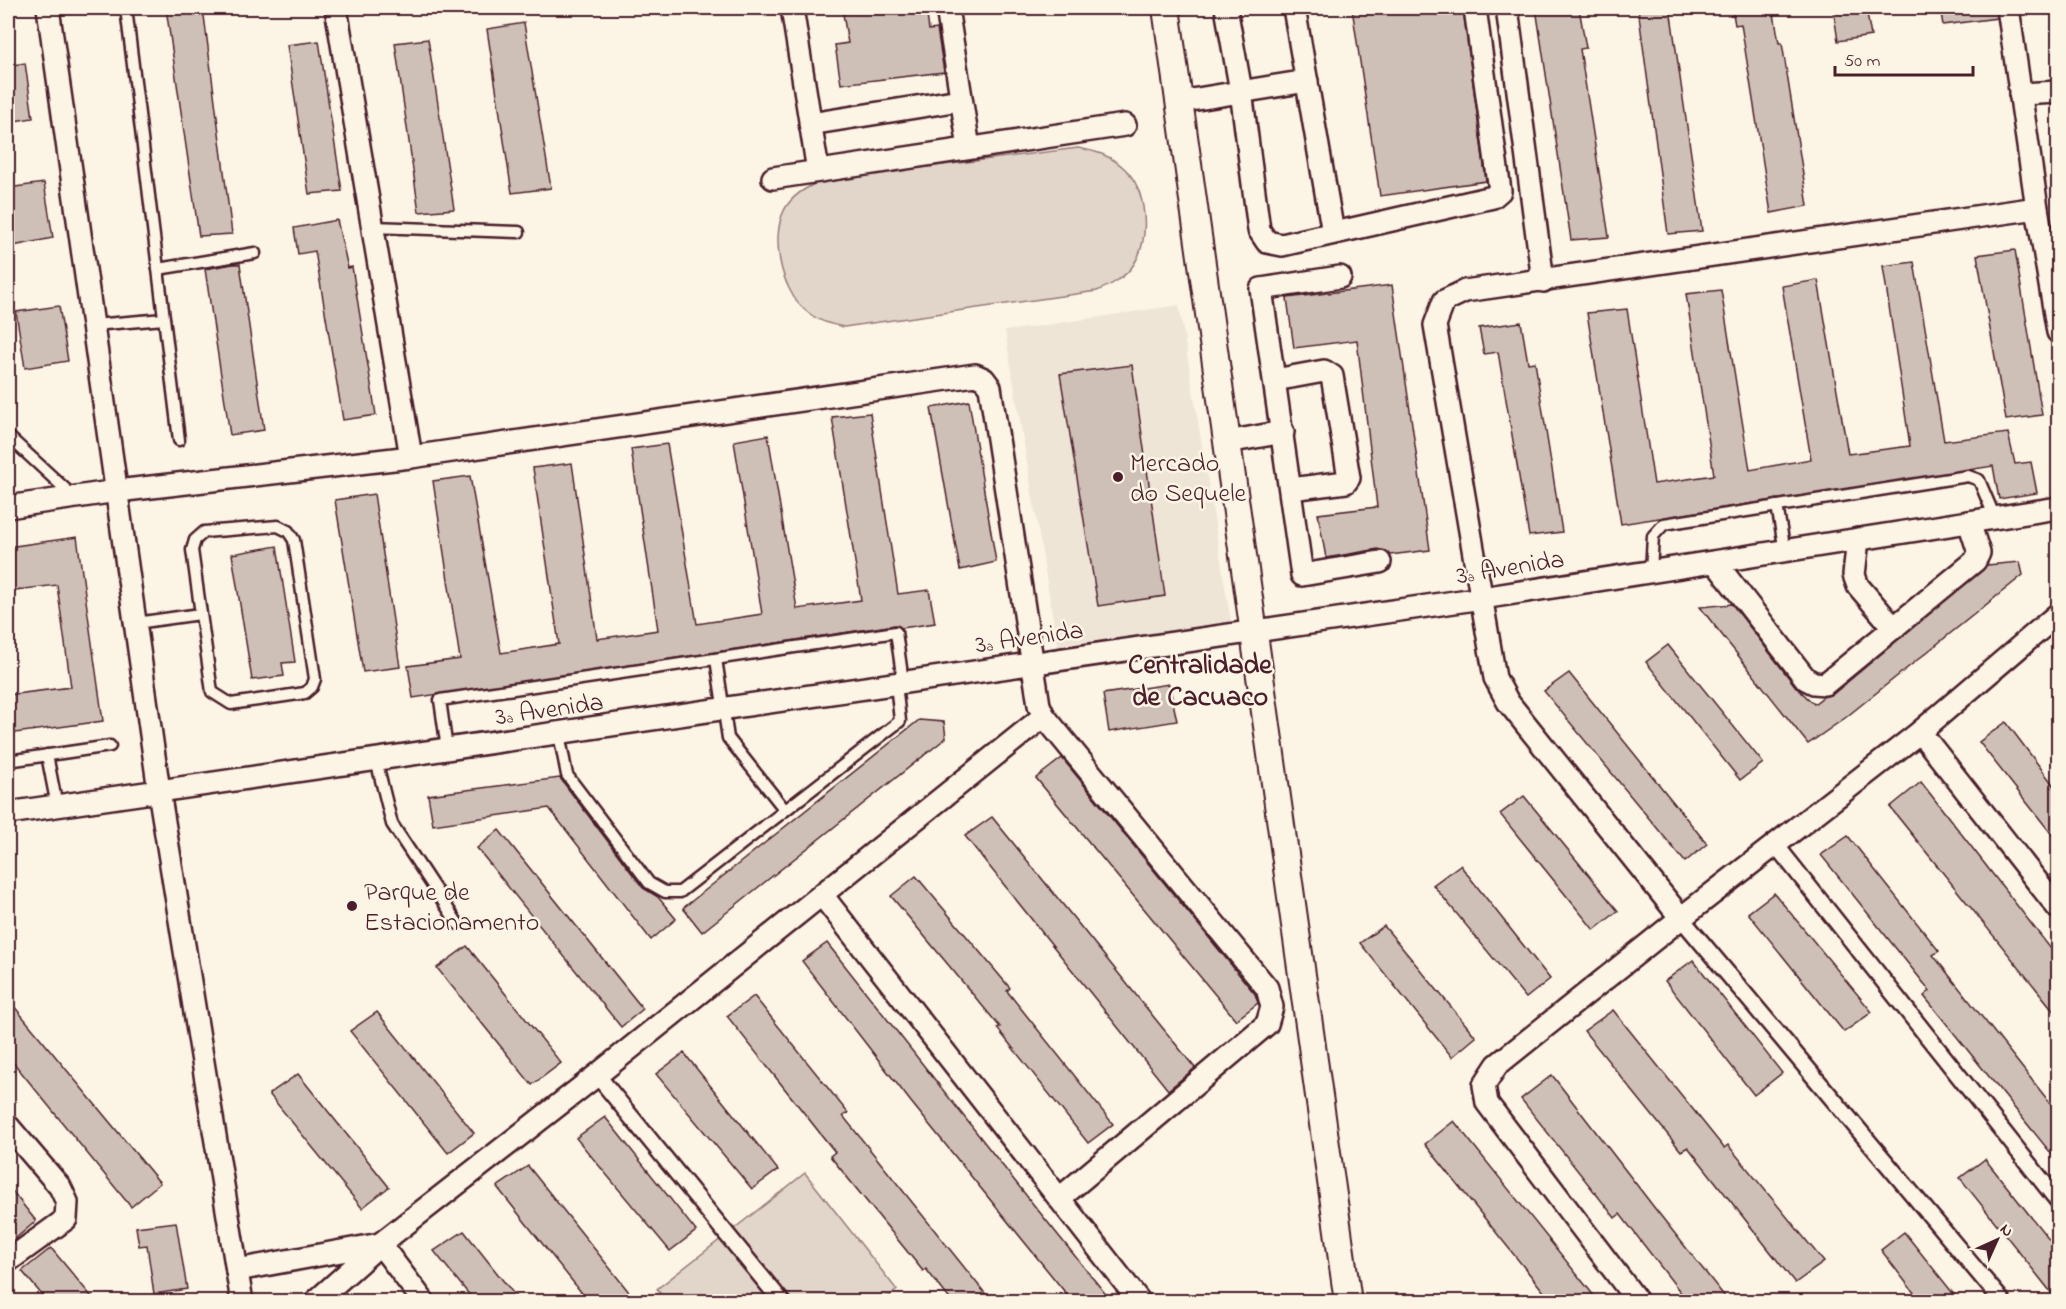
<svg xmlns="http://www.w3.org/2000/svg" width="2066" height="1309" viewBox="0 0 2066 1309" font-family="'Indie Flower',sans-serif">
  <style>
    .built { fill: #eee5d7 }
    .green { fill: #e2d5ca; stroke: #967a7a; stroke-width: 1.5 }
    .building { fill: #cfc0b7; stroke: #4a1f2b; stroke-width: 1.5 }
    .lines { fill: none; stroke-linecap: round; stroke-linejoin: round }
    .service-casing { stroke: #4a1f2b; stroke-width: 15 }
    .pedestrian-casing { stroke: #4a1f2b; stroke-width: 20 }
    .minor-casing { stroke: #4a1f2b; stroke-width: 26 }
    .tertiary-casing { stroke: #4a1f2b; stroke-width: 30 }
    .service { stroke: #fcf5e5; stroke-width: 10 }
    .pedestrian { stroke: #fcf5e5; stroke-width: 15 }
    .minor { stroke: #fcf5e5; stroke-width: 21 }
    .tertiary { stroke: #fcf5e5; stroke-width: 26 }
    .poi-dot { fill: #4a1f2b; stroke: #fcf5e5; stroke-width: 2 }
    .labels { text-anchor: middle; stroke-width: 5; stroke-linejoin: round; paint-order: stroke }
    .poi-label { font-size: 26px; fill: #4a1f2b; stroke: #fcf5e5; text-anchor: start }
    .street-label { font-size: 26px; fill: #4a1f2b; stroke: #fcf5e5 }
    .quarter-label { font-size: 28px; font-weight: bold; fill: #4a1f2b; stroke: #fcf5e5 }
  </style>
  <rect width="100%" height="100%" fill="#fcf5e5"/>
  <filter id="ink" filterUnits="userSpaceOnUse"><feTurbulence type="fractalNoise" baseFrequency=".0167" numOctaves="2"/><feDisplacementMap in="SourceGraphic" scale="12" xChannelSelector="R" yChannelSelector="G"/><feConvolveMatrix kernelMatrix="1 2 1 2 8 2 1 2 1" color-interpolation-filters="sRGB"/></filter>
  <g filter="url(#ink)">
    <path class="built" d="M1179,305L1231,622L1058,649L1005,331Z"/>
    <g class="green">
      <path d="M1078,148C1095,151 1110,155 1124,168C1147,189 1151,239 1134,264C1125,278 1111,285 1097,291L844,327C829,324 818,321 806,311C780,290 768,231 788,204C797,192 810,186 823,180Z"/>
      <path d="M805,1173L897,1290L882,1301L666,1302L657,1289Z"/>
    </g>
    <g class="building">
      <path d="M166,8H203L232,234L199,236Z"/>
      <path d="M842,8H926L929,30L937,29L944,72L841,84L835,45L848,43Z"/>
      <path d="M1352,8H1463L1486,181L1380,196Z"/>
      <path d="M1536,8H1579L1586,48L1580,49L1609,237L1571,240Z"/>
      <path d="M1638,8H1670L1702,231L1668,234Z"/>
      <path d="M1732,8H1773L1779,43H1782L1808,206L1771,213L1741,24L1735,25Z"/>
      <path d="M1833,8H1866L1871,36L1838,41Z"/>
      <path d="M1940,8H1996L1997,18L1943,25Z"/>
      <path d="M524,23L551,188L512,193L487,29Z"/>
      <path d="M428,39L454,209L419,212L395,43Z"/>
      <path d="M319,41L342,191L309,194L287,45Z"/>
      <path d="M25,63L33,118L8,122V66Z"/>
      <path d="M44,183L53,238L8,247V188Z"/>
      <path d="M337,220L348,268L352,267L376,415L343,420L315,251L298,254L294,228Z"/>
      <path d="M2015,250L2042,415L2006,420L1977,255Z"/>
      <path d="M1914,262L1944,441L2008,433L2015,464L2031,462L2037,493L1999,499L1993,466L1621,524L1587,313L1627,309L1654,484L1714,475L1686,294L1721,290L1750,470L1811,459L1782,286L1818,280L1848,454L1910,446L1883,266Z"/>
      <path d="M233,264H240L264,430L230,435L205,269Z"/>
      <path d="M1392,285L1430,550L1390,555L1378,549L1326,558L1318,514L1377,507L1357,340L1294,348L1287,298Z"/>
      <path d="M59,306L68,361L25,368L16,312Z"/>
      <path d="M1521,322L1528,363L1535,362L1562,532L1529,536L1498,352L1484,354L1479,328Z"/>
      <path d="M1132,365L1165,596L1098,606L1060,374Z"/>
      <path d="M969,401L996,562L960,570L931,408Z"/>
      <path d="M870,413L898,594L929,590L935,623L902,628L895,625L413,698L408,666L460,659L433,481L470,476L501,653L559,644L533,468L572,463L597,639L658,630L631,449L667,444L697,624L762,614L734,441L768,435L797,609L861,600L832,417Z"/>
      <path d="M374,494L400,667L363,672L335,500Z"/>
      <path d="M77,537L103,721L8,734V695L71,687L57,585L8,591V547Z"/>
      <path d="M277,546L295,662L282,663L284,676L252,680L232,554Z"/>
      <path d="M2020,562L2023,575L1845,718L1808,744L1700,607L1732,604L1796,687L1814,704L1823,697L1833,694L1987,565Z"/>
      <path d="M1668,645L1763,763L1740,780L1646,662Z"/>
      <path d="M1569,673L1707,844L1685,862L1544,691Z"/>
      <path d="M1169,684L1177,721L1109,732L1103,694Z"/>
      <path d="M919,720L944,722L946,738L702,932L683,908Z"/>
      <path d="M2006,722L2058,791V842L1979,742Z"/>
      <path d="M1062,758L1255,994L1258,1003L1236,1020L1036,778Z"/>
      <path d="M560,778L643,888L658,897L676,919L651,940L549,808L433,825L428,795Z"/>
      <path d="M1921,782L2058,958V1016L1890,807Z"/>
      <path d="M1524,796L1618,911L1594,930L1500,814Z"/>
      <path d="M992,817L1195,1068L1168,1090L965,836Z"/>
      <path d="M499,830L643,1009L621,1027L477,848Z"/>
      <path d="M1848,836L1939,951L1933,955L2058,1113V1162L1924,996L1930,991L1821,855Z"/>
      <path d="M1460,865L1550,979L1526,998L1433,885Z"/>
      <path d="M916,876L1010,988L1007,991L1113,1124L1088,1143L997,1028L1000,1027L891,896Z"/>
      <path d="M1774,893L1872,1012L1844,1032L1748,913Z"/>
      <path d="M1384,926L1476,1037L1452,1057L1360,943Z"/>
      <path d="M827,943L1029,1199L1112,1302H1073L911,1102L802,961Z"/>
      <path d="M467,946L561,1063L532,1085L437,968Z"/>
      <path d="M1693,960L1782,1073L1754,1095L1665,981Z"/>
      <path d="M754,996L848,1113L843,1116L992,1302H952L926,1269L923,1271L830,1156L835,1152L727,1016Z"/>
      <path d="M8,999L160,1183L131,1207L8,1056Z"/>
      <path d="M1613,1010L1724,1148L1728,1145L1824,1262L1795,1283L1688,1147L1681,1151L1584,1031Z"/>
      <path d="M377,1012L474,1133L448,1153L350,1031Z"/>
      <path d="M684,1053L778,1170L752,1189L656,1074Z"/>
      <path d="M298,1074L389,1187L362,1208L269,1094Z"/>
      <path d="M1552,1075L1653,1206L1729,1302H1688L1620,1214L1615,1218L1521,1099Z"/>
      <path d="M605,1117L696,1231L670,1251L576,1138Z"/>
      <path d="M1454,1121L1599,1302H1552L1425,1144Z"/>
      <path d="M1985,1159L2058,1251V1301L1960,1178Z"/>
      <path d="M528,1166L637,1302H589L497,1187Z"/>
      <path d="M8,1186L36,1221L8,1245Z"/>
      <path d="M176,1222L187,1289L154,1294L147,1245L139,1246L136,1227Z"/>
      <path d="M464,1231L520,1302H475L434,1251Z"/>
      <path d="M1904,1232L1960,1302H1921L1881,1250Z"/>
      <path d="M51,1248L96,1302H48L22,1271Z"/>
    </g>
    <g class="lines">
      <g class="service-casing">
        <g id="service">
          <path d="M126,8L179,440"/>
          <path d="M373,227L519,232"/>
          <path d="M158,269L255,253"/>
          <path d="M93,325L164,319"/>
          <path d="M8,436L74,497"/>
          <path d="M1777,506L1785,551"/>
          <path d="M278,526L288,531L294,540L315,679L312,687L305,693L231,704L212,692L192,550L195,540L204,532Z"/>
          <path d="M1651,572L1653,536L1664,524L1968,476L1979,480L1995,518"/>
          <path d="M136,623L200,614"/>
          <path d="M716,659L728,738L785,810"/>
          <path d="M559,734L567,775L649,883L665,892H680L900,721L896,683"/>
          <path d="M447,749L440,700L896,632L903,682"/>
          <path d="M47,755L57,806"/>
          <path d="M376,760L392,824L458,924"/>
          <path d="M8,761L110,746"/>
        </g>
      </g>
      <g class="pedestrian-casing">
        <g id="pedestrian">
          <path d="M1775,844L2058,1201"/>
          <path d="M1681,918L2003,1302"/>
          <path d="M597,1075L782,1302"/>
        </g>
      </g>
      <g class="minor-casing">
        <g id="minor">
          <path d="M48,8L159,791L242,1302"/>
          <path d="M336,8L411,457"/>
          <path d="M792,8L818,171"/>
          <path d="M947,8L969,148"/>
          <path d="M1226,8L1241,91L1259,230L1267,242L1282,245L1493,197L1500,191L1475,8"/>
          <path d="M1294,8L1333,233"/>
          <path d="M1507,8L1543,281"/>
          <path d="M2008,8L2037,208L2058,332"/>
          <path d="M2020,94L2058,92"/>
          <path d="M1179,102L1307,81"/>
          <path d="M810,124L960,100"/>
          <path d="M773,178L1125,125"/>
          <path d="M1340,277L1261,289L1302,575L1380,562"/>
          <path d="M1275,380L1324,371L1332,376L1349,478L1346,482L1291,489"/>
          <path d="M1227,442L1283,432"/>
          <path d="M8,507L117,491L411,457L975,375L984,379L990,387L1039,705L1044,716L1267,988L1272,1007L1267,1024L1060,1198"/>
          <path d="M1858,539L1854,575L1858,586L1894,628"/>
          <path d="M1715,562L1806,679L1814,683L1825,684L1975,561L1979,553L1969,522"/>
          <path d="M1920,732L2058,908"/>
          <path d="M8,813L1482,598L2058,508"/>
          <path d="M822,895L1140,1302"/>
          <path d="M1681,918L1508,702L1495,678L1435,325L1444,301L1465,291L2037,208"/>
          <path d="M8,1126L60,1187L67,1202L66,1219L8,1261"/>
          <path d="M237,1270L380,1244"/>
          <path d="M315,1302L379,1245"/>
          <path d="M424,1302L380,1244L597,1075L1044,716"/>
          <path d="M1638,1302L1487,1103L1484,1085L1497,1065L1681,918L1920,732L2058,614"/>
        </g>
      </g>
      <g class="tertiary-casing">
        <path id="tertiary" d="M1166,8L1348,1302"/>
      </g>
      <use href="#service" class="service"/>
      <use href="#pedestrian" class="pedestrian"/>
      <use href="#minor" class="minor"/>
      <use href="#tertiary" class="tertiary"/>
    </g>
  </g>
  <g class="poi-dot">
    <circle cx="1118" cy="477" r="6"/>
    <circle cx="352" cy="906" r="6"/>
  </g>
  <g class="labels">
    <g class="poi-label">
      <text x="1130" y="471">Mercado<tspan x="1130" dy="30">do Sequele</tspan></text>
      <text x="364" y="900">Parque de<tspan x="364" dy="30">Estacionamento</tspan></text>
    </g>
    <g class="street-label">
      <text transform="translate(1510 566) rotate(-9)" y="9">3ª Avenida</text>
      <text transform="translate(1029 636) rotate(-8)" y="9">3ª Avenida</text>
      <text transform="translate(549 708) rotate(-8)" y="9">3ª Avenida</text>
    </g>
    <g class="quarter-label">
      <text x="1200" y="673">Centralidade<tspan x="1200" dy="32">de Cacuaco</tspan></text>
    </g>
  </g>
  <rect width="2066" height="1309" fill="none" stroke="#fcf5e5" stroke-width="30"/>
  <rect x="15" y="15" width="2036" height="1279" fill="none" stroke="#4a1f2b" stroke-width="2" filter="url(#ink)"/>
  <g transform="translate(1997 1240) rotate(45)" stroke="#fcf5e5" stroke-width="4.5" paint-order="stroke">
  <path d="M0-4.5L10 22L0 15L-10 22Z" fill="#4a1f2b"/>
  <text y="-9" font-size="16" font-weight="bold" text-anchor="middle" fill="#4a1f2b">N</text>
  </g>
  <path d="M1835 66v9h138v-9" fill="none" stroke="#4a1f2b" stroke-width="3"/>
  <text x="1844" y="66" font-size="18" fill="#4a1f2b" stroke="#fcf5e5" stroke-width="4.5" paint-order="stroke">50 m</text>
</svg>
